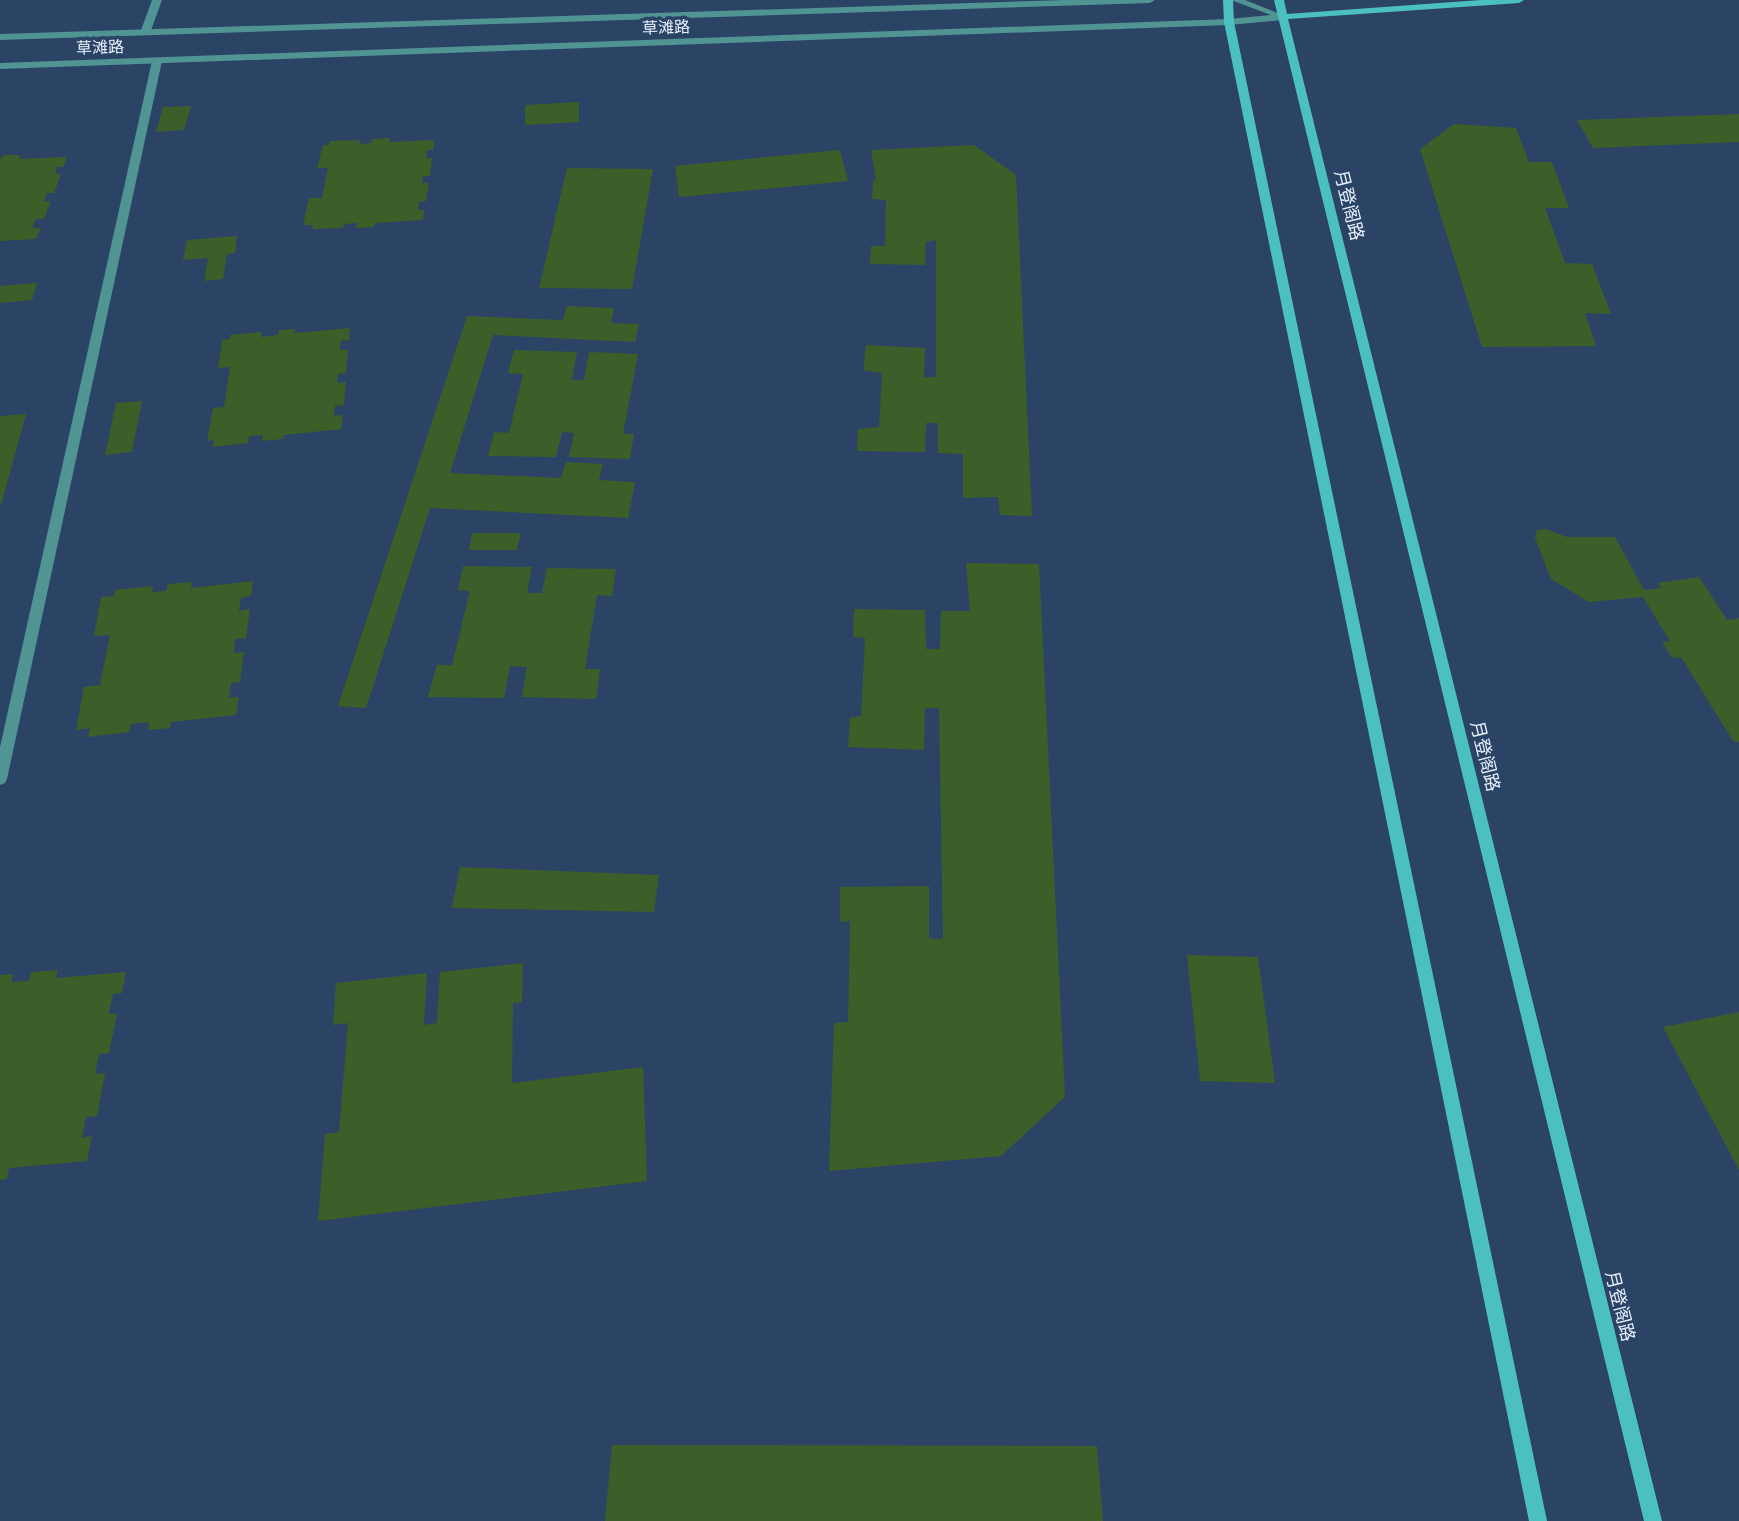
<svg xmlns="http://www.w3.org/2000/svg" width="1739" height="1521" viewBox="0 0 1739 1521" font-family="'Varela Round','Noto Sans SC',sans-serif">
  <style>
    .building { fill: #3c5f29 }
    .lines { fill: none; stroke-linecap: round; stroke-linejoin: round }
    .minor { fill: #519494; fill-rule: evenodd }
    .tertiary { fill: #519494; fill-rule: evenodd }
    .secondary { fill: #4cc0c0; fill-rule: evenodd }
    .labels { text-anchor: middle; stroke-width: 7; stroke-linejoin: round; paint-order: stroke }
    .far-street-label { font-size: 16px; fill: #e7f0fd; stroke: #2b4465 }
    .street-label { font-size: 18px; fill: #e7f0fd; stroke: #2b4465 }
  </style>
  <rect width="100%" height="100%" fill="#2b4465"/>
  <g class="building">
    <path d="M579,102V122L525,125V105Z"/>
    <path d="M191,106L184,130L156,132L163,107Z"/>
    <path d="M1739,114V142L1593,148L1577,120Z"/>
    <path d="M1454,124L1516,128L1529,162H1551L1553,165L1569,208H1545L1565,263L1592,264L1611,314L1585,313L1596,346L1482,347L1420,149Z"/>
    <path d="M390,138L389,142L434,140L433,150H427L426,158H432L430,176H423L422,183H429L426,201L419,202L418,210H424L423,220L375,223L374,227L356,228L357,223L344,224L343,228L312,229L313,225H303L309,198H322L328,168H317L323,145H329V141L360,140L359,144L371,143L372,139Z"/>
    <path d="M974,145L1016,175L1032,516L1000,515L998,497L963,498V454L938,453V423H926L925,452L857,451L858,429L879,427L882,373L863,370L866,345L925,348L924,377H936V240L926,242L925,265L870,264L871,246H885L886,200L872,199L873,181L876,180L871,150Z"/>
    <path d="M840,150L848,181L679,197L675,166Z"/>
    <path d="M3,155H20L19,159L67,157L63,167H57L55,174H61L54,193H47L44,201H51L44,219H36L32,228H41L36,239L0,241V160Z"/>
    <path d="M567,168L653,169L632,289L539,288Z"/>
    <path d="M237,236L235,253L227,254L223,279L204,281L208,258L183,260L187,240Z"/>
    <path d="M37,283L32,300L0,303V286Z"/>
    <path d="M567,306L614,308L611,323L639,324L635,342L493,335L450,473L561,478L566,462L603,464L599,480L635,482L628,518L430,508L366,708L338,706L467,316L563,320Z"/>
    <path d="M350,328L349,340L341,341L340,350H348L346,373L338,374L337,383L346,382L344,405L335,406L334,416L343,415L341,429L284,435L283,439L262,441L263,435L249,436L248,443L213,447L214,440L207,441L213,408L224,407L230,367L218,368L222,340L230,339V335L262,332L261,337L278,335L279,330L295,329V333Z"/>
    <path d="M514,350L577,352L572,380H584L589,352L638,354L623,434H634L630,459L569,457L574,433L562,432L556,457L488,456L494,432L509,433L523,374L508,373Z"/>
    <path d="M142,401L132,452L105,455L116,403Z"/>
    <path d="M26,414L1,505H0V416Z"/>
    <path d="M1546,529L1567,537H1615L1644,590L1661,588L1658,583L1699,577L1727,620L1739,618V742L1733,741L1681,657L1672,658L1662,642L1670,641L1643,597L1589,602L1551,579L1535,538L1537,530Z"/>
    <path d="M472,533H521L517,550H469Z"/>
    <path d="M966,563L1039,564L1065,1097L1001,1156L829,1171L834,1023L848,1022L850,924V921L840,922V887L929,886V938L943,939L939,708H925L924,750L848,747L850,718L861,716L865,638L853,637L854,609L925,610L926,649H940L941,611H970Z"/>
    <path d="M463,566L532,567L527,593H542L547,568L616,569L612,596L597,595L585,669H600L596,699L522,697L527,667L510,666L504,698L428,697L437,665H452L470,591L458,590Z"/>
    <path d="M253,581L251,596L241,598L239,611L250,609L246,638L235,639L234,653L244,652L240,682L231,683L229,698L239,697L236,715L171,722L170,728L148,730L149,722L131,724L129,732L88,737L90,728L76,730L84,687L100,685L110,635L94,636L101,597L114,596L115,590L153,586L152,592L166,591L168,584L192,582L191,588Z"/>
    <path d="M460,867L659,875L654,912L452,908Z"/>
    <path d="M1187,955L1258,957L1275,1083L1200,1081Z"/>
    <path d="M523,963L522,1002L513,1003L512,1083L643,1067L647,1181L318,1221L325,1134L339,1132L348,1023L333,1025L336,983L427,973L424,1025L437,1023L440,972Z"/>
    <path d="M58,970L56,978L126,972L122,993L113,994L109,1014H117L109,1053L99,1054L95,1074L105,1073L97,1116L86,1117L82,1138L92,1136L87,1161L9,1168L7,1179L0,1180V975L13,974L11,982L29,981L31,972Z"/>
    <path d="M1739,1012V1170L1663,1027Z"/>
    <path d="M612,1445L1097,1446L1103,1521H605Z"/>
  </g>
  <g class="lines">
    <g class="minor">
      <path d="M152,0H162L150,33L142,35L140,33Z"/>
      <path d="M157,58L162,61L7,779L5,783L0,785V747L152,61Z"/>
    </g>
    <g class="tertiary">
      <path d="M1065,0H1155L1150,3L0,40V34Z"/>
      <path d="M1231,0H1245L1288,17L1283,20L1229,25L0,69V63L1229,19L1271,15Z"/>
    </g>
    <g class="secondary">
      <path d="M1223,0H1233L1234,22L1547,1521H1529L1224,22Z"/>
      <path d="M1274,0H1284L1287,14L1481,0H1524L1519,3L1288,19L1662,1521H1644Z"/>
    </g>
  </g>
  <g class="labels">
    <g class="far-street-label">
      <text transform="translate(666 27) rotate(-2)" y="6">草滩路</text>
      <text transform="translate(100 47) rotate(-2)" y="6">草滩路</text>
    </g>
    <g class="street-label">
      <text transform="translate(1349 205) rotate(76)" y="6">月登阁路</text>
      <text transform="translate(1485 756) rotate(76)" y="6">月登阁路</text>
      <text transform="translate(1620 1306) rotate(76)" y="6">月登阁路</text>
    </g>
  </g>
</svg>
